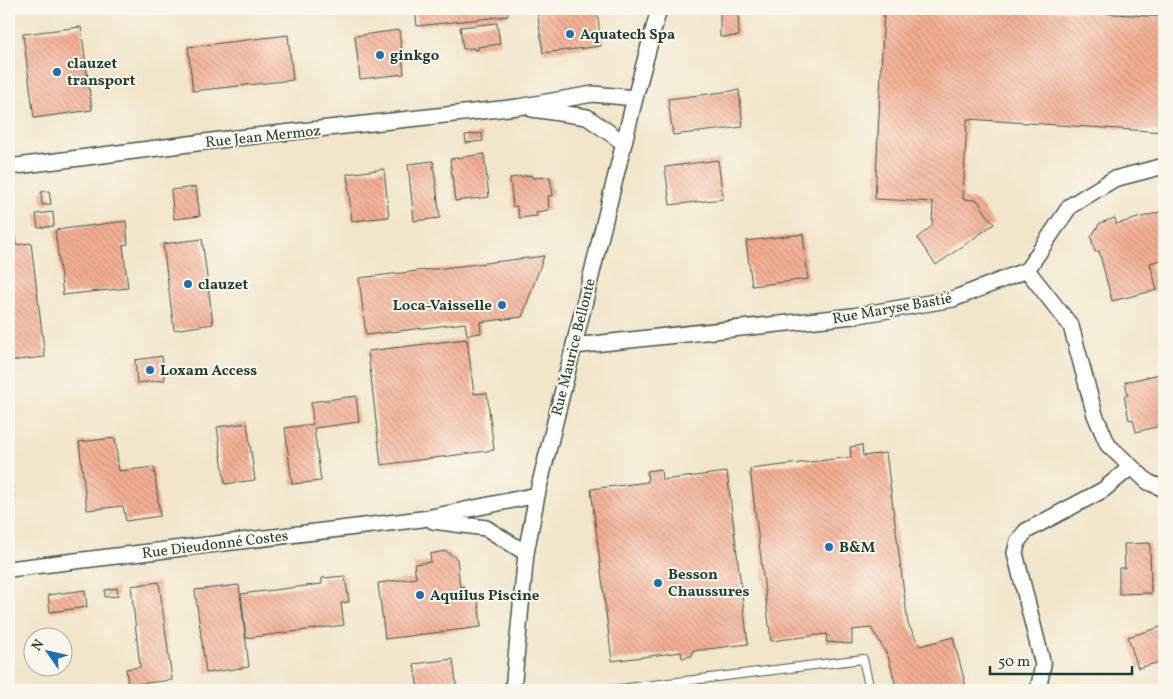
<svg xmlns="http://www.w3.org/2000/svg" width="1173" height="699" viewBox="0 0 1173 699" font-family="Vollkorn,serif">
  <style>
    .building { fill: url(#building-back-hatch) }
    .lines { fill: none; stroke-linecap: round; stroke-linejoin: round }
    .service-casing { stroke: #3f564a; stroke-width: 10 }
    .minor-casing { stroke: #3f564a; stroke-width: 18 }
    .service { stroke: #fff; stroke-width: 8 }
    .minor { stroke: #fff; stroke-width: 15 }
    .poi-dot { fill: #1f6fb2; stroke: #fbf7ec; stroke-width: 2 }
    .labels { text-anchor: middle; stroke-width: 4; stroke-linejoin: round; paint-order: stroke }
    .poi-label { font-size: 15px; font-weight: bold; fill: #1f3d34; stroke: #fbf7ec; text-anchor: start }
    .street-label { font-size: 15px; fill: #1f3d34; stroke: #fbf7ec }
  </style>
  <defs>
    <pattern id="building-back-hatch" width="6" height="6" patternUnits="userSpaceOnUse" patternTransform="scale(1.25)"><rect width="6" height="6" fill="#f4ae93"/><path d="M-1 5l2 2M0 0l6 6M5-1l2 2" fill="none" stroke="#c58f79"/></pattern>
  </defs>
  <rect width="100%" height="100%" fill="#fbf7ec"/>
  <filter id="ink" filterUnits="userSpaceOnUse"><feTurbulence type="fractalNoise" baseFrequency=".02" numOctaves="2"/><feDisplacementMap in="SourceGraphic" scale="10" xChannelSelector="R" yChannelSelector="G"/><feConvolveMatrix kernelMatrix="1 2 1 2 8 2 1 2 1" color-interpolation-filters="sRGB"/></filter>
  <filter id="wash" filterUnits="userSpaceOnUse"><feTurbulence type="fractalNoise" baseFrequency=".0096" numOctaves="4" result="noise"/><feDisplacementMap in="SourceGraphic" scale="20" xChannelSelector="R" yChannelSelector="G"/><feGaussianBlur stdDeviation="1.12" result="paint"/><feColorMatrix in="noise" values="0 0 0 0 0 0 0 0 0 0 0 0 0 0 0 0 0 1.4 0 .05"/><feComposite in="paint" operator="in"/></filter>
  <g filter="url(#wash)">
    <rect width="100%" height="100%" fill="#f2e5ca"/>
    <g id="blocks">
      <g class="building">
        <path d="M415,9H508V16L417,26Z"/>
        <path d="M537,9H597L601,46L543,53Z"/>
        <path d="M720,9H738L739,36L720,37Z"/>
        <path d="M884,9H1032L1164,17V132L967,119L963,199L977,200L994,224L936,265L917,238L932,226L933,202L875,199Z"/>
        <path d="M497,23L500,44L478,47V50H474V48L463,49L460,27Z"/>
        <path d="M81,27L92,110L34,118L23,34Z"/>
        <path d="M399,30L404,74L360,79L355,36Z"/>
        <path d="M288,35L293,80L193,91L188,47Z"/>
        <path d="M739,90L743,127L673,135L668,99Z"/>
        <path d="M482,133L483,141L466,143L465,135Z"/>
        <path d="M484,154L489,197L455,201L450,159Z"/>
        <path d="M718,160L723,199L670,205L665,167Z"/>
        <path d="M433,161L440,218L414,221L408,164Z"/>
        <path d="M384,169L389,217L352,221L347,174Z"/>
        <path d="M532,175V178L550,177L553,196H548L549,210L536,212L537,216L519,218L517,206L513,207L510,178Z"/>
        <path d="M196,187L200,216L174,219L171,190Z"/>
        <path d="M49,191L51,204L42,205L41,192Z"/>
        <path d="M1164,211V259L1150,263L1157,290L1112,301L1099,251L1095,252L1091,237L1100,223L1115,218L1116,224Z"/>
        <path d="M53,212L54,226L38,228L36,214Z"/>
        <path d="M126,221L128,244L123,245L128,288L63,295L55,230Z"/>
        <path d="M9,234H15L16,245L31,243L45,357L9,361Z"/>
        <path d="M803,234L808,279L752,286L746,241Z"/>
        <path d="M202,239L213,324L174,330L163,244Z"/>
        <path d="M544,256L522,317L480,322L481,333L467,335L465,323L366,335L359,278Z"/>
        <path d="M467,339L474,394L487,393L494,450L381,465L368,351Z"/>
        <path d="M162,356L165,380L137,383L135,360Z"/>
        <path d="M1164,373V425L1136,432L1133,419L1129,420L1124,396L1128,395L1125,382Z"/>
        <path d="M356,396L359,422L314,428L321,481L292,484L285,428L313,424L311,402Z"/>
        <path d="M247,423L255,480L225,484L217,427Z"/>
        <path d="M115,438L119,471L154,467L160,516L126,521L123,506L87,510L79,442Z"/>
        <path d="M862,445L863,456L886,453L908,624L920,646L953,637L967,690H897L888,656L871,628L852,630V644L826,642L827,634L771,641L750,469L851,457L850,447Z"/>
        <path d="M10,459L15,506L9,507V460Z"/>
        <path d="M661,469L662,480L727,472L748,644L692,651V656L682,658L681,652L612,661L591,489L648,482L647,471Z"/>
        <path d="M1150,543L1151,593L1119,594V568H1125L1124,544Z"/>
        <path d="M446,551L457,559L460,587L464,586V590H461V599L466,600L478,599L481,627L385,639L378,583L416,578L414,564L431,562L430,554Z"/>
        <path d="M345,576L349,602L341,603L344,625L246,638L241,594L322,584V578Z"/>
        <path d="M159,582L172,680L128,685L126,669L140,667L131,586Z"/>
        <path d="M239,585L249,667L206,673L195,590Z"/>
        <path d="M117,588L118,596L105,597V590Z"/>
        <path d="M85,590L87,607L50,612L48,595Z"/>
        <path d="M1164,626V661L1138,668L1128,637Z"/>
        <path d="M453,659L457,690H418L414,664Z"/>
      </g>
    </g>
  </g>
  <g filter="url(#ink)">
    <use href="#blocks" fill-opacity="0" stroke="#3f564a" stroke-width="1"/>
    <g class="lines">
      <g class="service-casing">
        <path id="service" d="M612,690L863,659L870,690"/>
      </g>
      <g class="minor-casing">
        <g id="minor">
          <path d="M532,109L587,117L624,143"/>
          <path d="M9,167L228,139L518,107L593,94L635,98"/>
          <path d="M1027,270L1071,326L1095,415L1108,445L1148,482L1164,489"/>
          <path d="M574,346L853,316L953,299L1027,270L1070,206L1114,179L1164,166"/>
          <path d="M433,521L486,528L526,553"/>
          <path d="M9,569L422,519L537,495"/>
          <path d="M513,690L526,553L537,495L635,98L659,9"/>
          <path d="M1038,690L1043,665L1015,553L1018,541L1026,531L1103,490L1131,467"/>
        </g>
      </g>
      <use href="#service" class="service"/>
      <use href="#minor" class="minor"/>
    </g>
  </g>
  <g class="poi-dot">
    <circle cx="570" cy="34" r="5"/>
    <circle cx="380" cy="55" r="5"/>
    <circle cx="57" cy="72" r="5"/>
    <circle cx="188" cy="284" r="5"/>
    <circle cx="502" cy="305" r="5"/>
    <circle cx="150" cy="370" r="5"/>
    <circle cx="829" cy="547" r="5"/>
    <circle cx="658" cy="583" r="5"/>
    <circle cx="420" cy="595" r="5"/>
  </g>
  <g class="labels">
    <g class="poi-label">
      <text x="580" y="39">Aquatech Spa</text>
      <text x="390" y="60">ginkgo</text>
      <text x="67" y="68">clauzet<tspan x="67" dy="17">transport</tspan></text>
      <text x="198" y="289">clauzet</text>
      <text x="492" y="310" text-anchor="end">Loca-Vaisselle</text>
      <text x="160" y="375">Loxam Access</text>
      <text x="839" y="552">B&amp;M</text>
      <text x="668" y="579">Besson<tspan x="668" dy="17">Chaussures</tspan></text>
      <text x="430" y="600">Aquilus Piscine</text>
    </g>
    <g class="street-label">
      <text transform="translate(263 136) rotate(-6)" y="5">Rue Jean Mermoz</text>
      <text transform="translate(892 308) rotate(-10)" y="5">Rue Maryse Bastié</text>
      <text transform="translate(573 347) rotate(-76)" y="5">Rue Maurice Bellonte</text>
      <text transform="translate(215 544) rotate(-7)" y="5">Rue Dieudonné Costes</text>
    </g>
  </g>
  <rect width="1173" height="699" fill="none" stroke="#fbf7ec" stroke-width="30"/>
  <g transform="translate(48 652) rotate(304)"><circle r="24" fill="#fbf7ec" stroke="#a3ada2"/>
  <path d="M0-4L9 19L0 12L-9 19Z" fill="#1f6fb2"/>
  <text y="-8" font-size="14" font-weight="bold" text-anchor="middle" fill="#1f3d34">N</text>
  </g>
  <path d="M990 666v8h142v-8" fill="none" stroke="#1f3d34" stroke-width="2.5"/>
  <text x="998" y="666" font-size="15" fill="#1f3d34" stroke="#fbf7ec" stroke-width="4" paint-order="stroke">50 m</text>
</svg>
